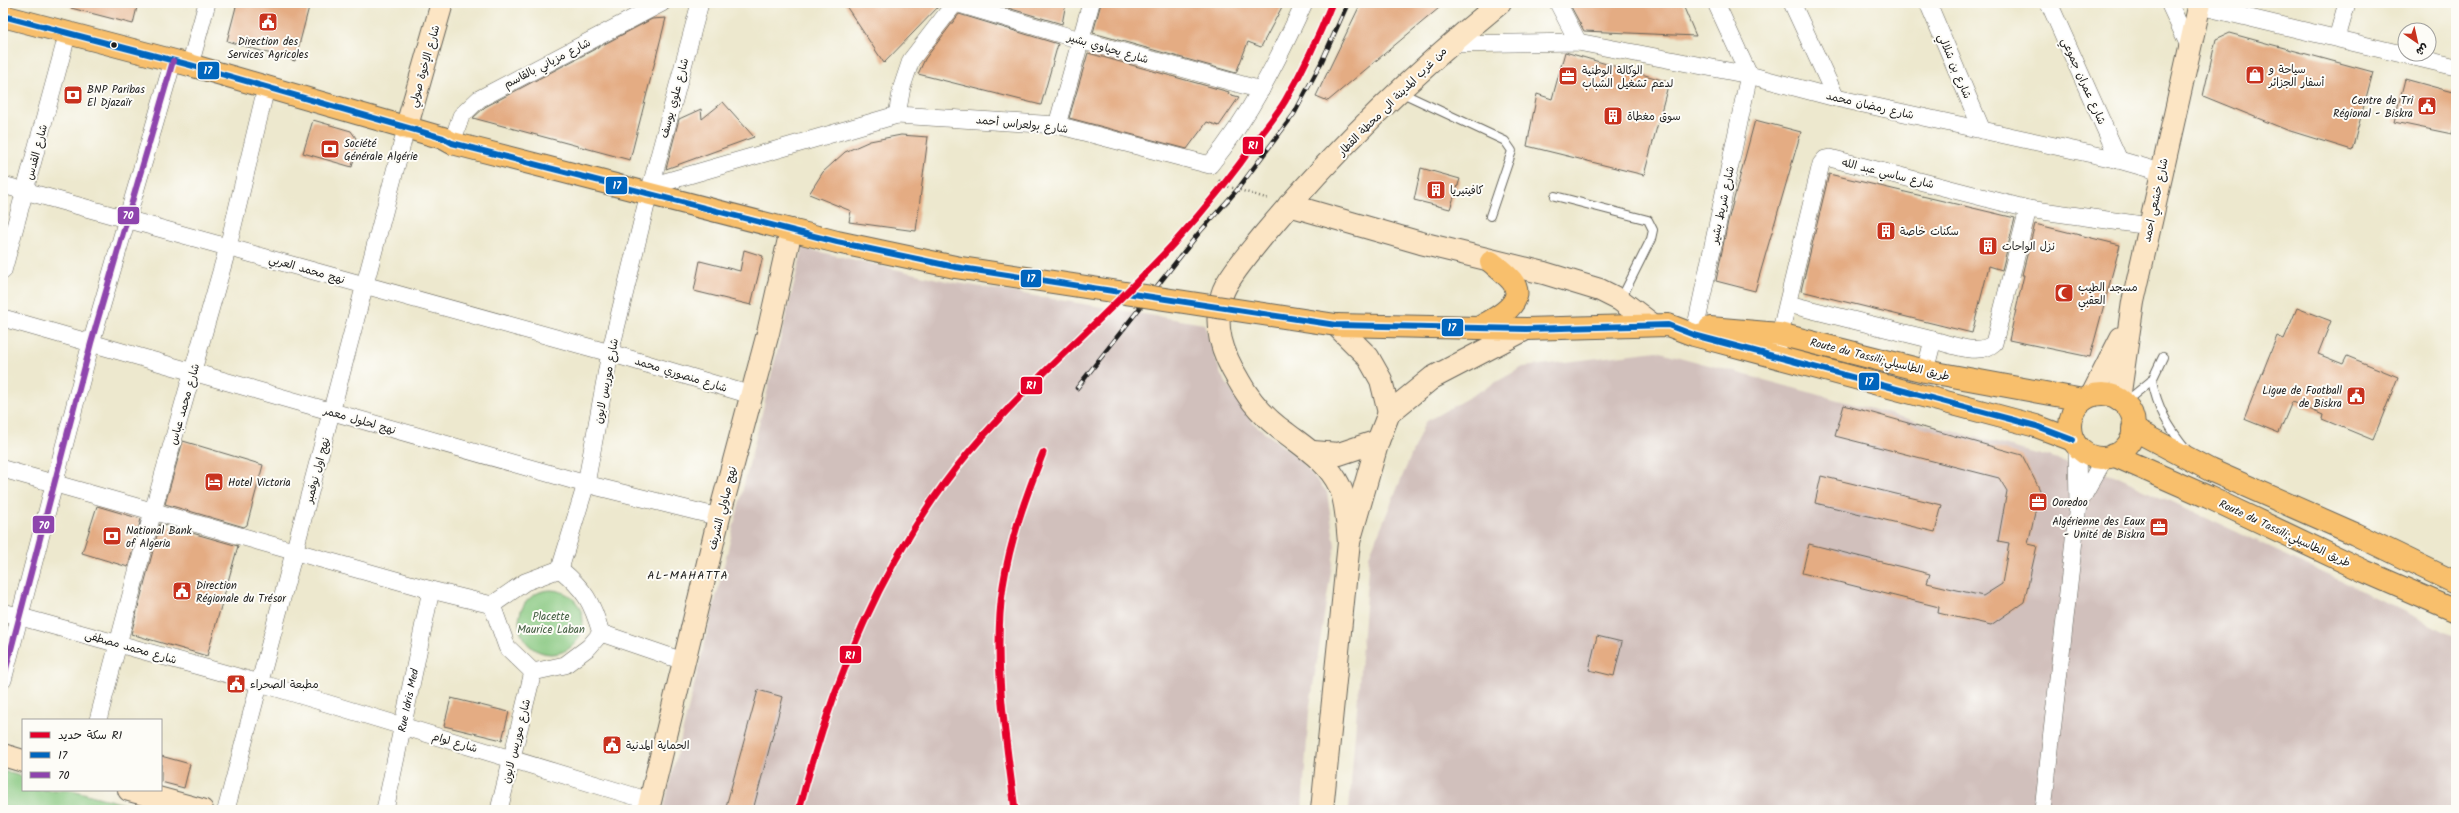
<svg xmlns="http://www.w3.org/2000/svg" width="2459" height="813" viewBox="0 0 2459 813" font-family="Kalam,'Playpen Sans Arabic',sans-serif">
  <style>
    .industrial { fill: #d1c0bc }
    .green { fill: #86c77f; stroke: #51724e }
    .building { fill: #e4ac83 }
    .lines { fill: none; stroke-linecap: round; stroke-linejoin: round }
    .lane-casing { stroke: #65635a; stroke-width: 10 }
    .street-casing { stroke: #65635a; stroke-width: 18 }
    .secondary-casing { stroke: #65635a; stroke-width: 24 }
    .primary-casing { stroke: #65635a; stroke-width: 24 }
    .path { stroke: #65635a; stroke-width: 2.5; stroke-dasharray: 1 3; stroke-linecap: butt }
    .lane { stroke: #fff; stroke-width: 8 }
    .street { stroke: #fff; stroke-width: 17 }
    .secondary { stroke: #fce5c4; stroke-width: 22 }
    .primary { stroke: #f8bf6c; stroke-width: 22 }
    .rail-casing { stroke: #1c1c1c; stroke-width: 4.5 }
    .rail { stroke: #fdfcf7; stroke-width: 3; stroke-dasharray: 9; stroke-linecap: butt }
    .primary-bridge-casing { stroke: #65635a; stroke-width: 24; stroke-linecap: butt }
    .primary-bridge { stroke: #f8bf6c; stroke-width: 22 }
    .bus-1-casing { stroke: #fdfcf7; stroke-width: 9 }
    .bus-2-casing { stroke: #fdfcf7; stroke-width: 9 }
    .bus-1 { stroke: #0065bd; stroke-width: 6 }
    .bus-2 { stroke: #8e44ad; stroke-width: 6 }
    .rail-1-casing { stroke: #fdfcf7; stroke-width: 10 }
    .rail-1 { stroke: #e4002b; stroke-width: 7 }
    .bus-dot { fill: #1c1c1c; stroke: #fdfcf7; stroke-width: 1.5 }
    .labels { text-anchor: middle; stroke-width: 4; stroke-linejoin: round; paint-order: stroke }
    .poi-label { font-size: 11px; fill: #1c1c1c; stroke: #fdfcf7; text-anchor: start }
    .street-label { font-size: 11px; fill: #1c1c1c; stroke: #fdfcf7 }
    .park-label { font-size: 11px; fill: #466044; stroke: #fdfcf7 }
    .neighbourhood-label { font-size: 12px; letter-spacing: 1px; fill: #1c1c1c; stroke: #fdfcf7 }
    .line-badge { stroke: #fdfcf7; stroke-width: 1.5 }
    .badge-label { font-size: 11px; text-anchor: middle; font-weight: bold; fill: #fff }
  </style>
  <rect width="100%" height="100%" fill="#fdfcf7"/>
  <filter id="ink" filterUnits="userSpaceOnUse"><feTurbulence type="fractalNoise" baseFrequency=".025" numOctaves="2"/><feDisplacementMap in="SourceGraphic" scale="8" xChannelSelector="R" yChannelSelector="G"/><feConvolveMatrix kernelMatrix="1 2 1 2 8 2 1 2 1" color-interpolation-filters="sRGB"/></filter>
  <filter id="wash" filterUnits="userSpaceOnUse"><feTurbulence type="fractalNoise" baseFrequency=".012" numOctaves="4" result="noise"/><feDisplacementMap in="SourceGraphic" scale="16" xChannelSelector="R" yChannelSelector="G"/><feGaussianBlur stdDeviation="0.9" result="paint"/><feColorMatrix in="noise" values="0 0 0 0 0 0 0 0 0 0 0 0 0 0 0 0 0 1.4 0 .05"/><feComposite in="paint" operator="in"/></filter>
  <g filter="url(#wash)">
    <rect width="100%" height="100%" fill="#ede8ce"/>
    <g class="industrial">
      <path d="M803,248L951,282L1204,324L1221,375L1252,422L1299,459L1327,492L1335,546L1309,712L1302,810H663Z"/>
      <path d="M1657,351L2114,475L2356,588L2456,637V810H1349L1369,556L1425,422L1523,367Z"/>
    </g>
    <g class="green">
      <circle cx="551" cy="622" r="32"/>
      <path d="M3,771L23,777V790H72L146,810H3Z"/>
    </g>
    <g id="blocks">
      <g class="building">
        <path d="M71,3H138L133,24L71,8Z"/>
        <path d="M237,3H310L295,61L227,41Z"/>
        <path d="M844,3H942L884,63Z"/>
        <path d="M991,3H1066L1062,24Z"/>
        <path d="M1101,3H1284L1261,47L1248,42L1236,73L1093,33Z"/>
        <path d="M1361,3H1445L1328,101L1316,96Z"/>
        <path d="M1569,3H1682L1696,36L1584,31Z"/>
        <path d="M959,14L1058,44L1041,105L918,74L925,59Z"/>
        <path d="M666,18L630,160L473,118L485,107L652,19Z"/>
        <path d="M2229,33L2373,72L2352,150L2287,130L2203,96L2216,39Z"/>
        <path d="M1565,52L1669,82L1644,175L1527,146L1537,94L1552,99Z"/>
        <path d="M1088,53L1229,92L1228,94L1239,97L1219,126L1207,122L1187,149L1069,118Z"/>
        <path d="M2405,79L2456,93V120L2452,134L2394,122Z"/>
        <path d="M723,102L754,137L666,169L679,119L701,109L702,119Z"/>
        <path d="M313,120L351,131L358,141L352,167L303,153Z"/>
        <path d="M1755,120L1801,132L1755,291L1716,281L1728,221Z"/>
        <path d="M901,135L928,137L916,231L849,222L851,211L809,194L823,172L845,152L870,141Z"/>
        <path d="M1421,168L1460,179L1450,209L1414,200Z"/>
        <path d="M1829,174L2015,218L2002,270L1989,266L1972,333L1801,291Z"/>
        <path d="M2035,224L2120,245L2090,357L2009,340L2024,275H2022Z"/>
        <path d="M744,250L763,256L751,305L694,291L700,261L740,271Z"/>
        <path d="M2297,308L2331,321L2318,354L2343,364L2347,356L2398,377L2373,440L2322,419L2323,415L2292,402L2279,433L2244,419L2277,336L2284,339Z"/>
        <path d="M1844,405L2022,455L2040,490L2028,544L2037,546L2024,602L1991,625L1938,613L1939,607L1802,573L1809,544L1930,574L1927,583L1983,596L2002,584L2009,543L1998,541L2007,491L1999,478L1835,436Z"/>
        <path d="M183,441L263,465L247,525L244,527L165,504Z"/>
        <path d="M1821,476L1942,505L1935,532L1815,503Z"/>
        <path d="M97,506L141,519L128,567L82,553Z"/>
        <path d="M160,524L238,546L207,656L131,634Z"/>
        <path d="M1597,636L1622,642L1614,676L1589,670Z"/>
        <path d="M758,690L783,697L753,810H725Z"/>
        <path d="M451,698L509,712L502,740L444,726Z"/>
        <path d="M161,756L190,764L184,788L161,782Z"/>
      </g>
    </g>
  </g>
  <g filter="url(#ink)">
    <use href="#blocks" fill-opacity="0" stroke="#65635a" stroke-width="1"/>
    <g class="lines">
      <g class="lane-casing">
        <g id="lane">
          <path d="M1400,92L1505,141L1512,151L1490,216"/>
          <path d="M1555,196L1648,220L1653,230L1651,239L1621,299"/>
          <path d="M2152,380C2157,408 2169,428 2187,450"/>
          <path d="M2124,403L2152,380L2163,357"/>
        </g>
      </g>
      <g class="street-casing">
        <g id="street">
          <path d="M956,3L1080,40L1261,90"/>
          <path d="M1558,3L1578,42"/>
          <path d="M1792,3L1836,98"/>
          <path d="M1928,3L1982,130"/>
          <path d="M2049,3L2119,160"/>
          <path d="M2169,3L2190,48"/>
          <path d="M2200,6L2456,67"/>
          <path d="M2337,38L2347,3"/>
          <path d="M1449,44L1578,42L1749,75L1836,98L2119,160L2161,172"/>
          <path d="M190,65L207,3"/>
          <path d="M897,115L902,87L911,60L955,3"/>
          <path d="M1057,125L1091,3"/>
          <path d="M452,143L461,116L479,99L662,3"/>
          <path d="M3,185L610,353L751,395"/>
          <path d="M651,186L897,115L1057,125L1210,165C1250,116 1278,60 1304,3"/>
          <path d="M3,271L68,32"/>
          <path d="M1788,304L1933,340"/>
          <path d="M3,318L586,484L719,517"/>
          <path d="M1694,335L1749,75L1716,3"/>
          <path d="M1775,355L1821,164L1825,159L1830,158L2028,209L2150,226"/>
          <path d="M1925,371L1933,340C1951,344 1979,357 1994,343L2028,209"/>
          <path d="M3,469L431,590L492,605"/>
          <path d="M2078,505L2105,457"/>
          <path d="M560,569L586,484L610,353L649,193L700,3"/>
          <path d="M560,569C585,590 592,602 601,633L589,647L565,665L533,672L507,647L492,605L525,582Z"/>
          <path d="M3,612L260,683L650,801"/>
          <path d="M601,633L683,661"/>
          <path d="M3,680L91,343L173,61"/>
          <path d="M98,720L153,511L228,247L266,88"/>
          <path d="M226,810L406,129"/>
          <path id="s1" d="M385,810L431,590"/>
          <path d="M499,810L533,672"/>
          <path d="M2043,810L2078,505L2077,447"/>
        </g>
      </g>
      <g class="secondary-casing">
        <g id="secondary">
          <path d="M406,129L442,3"/>
          <path d="M1289,205L1421,243L1544,273L1600,290L1620,300L1653,325"/>
          <path d="M1336,325L1368,357L1381,380L1389,413"/>
          <path d="M2092,395L2121,338"/>
          <path d="M2119,399L2133,302L2200,3"/>
          <path d="M1313,452L1339,454L1378,441"/>
          <path d="M1349,542C1347,525 1347,503 1340,487C1328,462 1307,449 1286,433C1267,420 1250,401 1239,381C1222,353 1213,327 1222,295C1226,279 1251,251 1262,237C1332,153 1415,72 1500,3"/>
          <path d="M3,755L23,761"/>
          <path d="M129,790L202,810"/>
          <path d="M648,810L719,517L768,333L791,230"/>
          <path d="M1322,810L1349,542L1378,441L1389,413L1432,378L1526,329"/>
        </g>
      </g>
      <g class="primary-casing">
        <g id="primary">
          <path d="M3,16L190,65L443,138L452,143L837,242L955,267"/>
          <path d="M1336,325L1526,329L1668,325L1694,335L2036,426L2073,440"/>
          <path d="M1478,328C1493,320 1529,303 1512,281C1506,274 1498,268 1491,262"/>
          <path d="M1710,328L1779,334L1925,371L2083,400"/>
          <circle cx="2102" cy="426" r="32"/>
          <path d="M2133,429L2210,470L2355,534L2456,583"/>
          <path d="M2113,455L2208,497L2364,571L2456,611"/>
        </g>
      </g>
      <path class="path" d="M1219,180L1223,185L1269,199"/>
      <use href="#lane" class="lane"/>
      <use href="#street" class="street"/>
      <use href="#secondary" class="secondary"/>
      <use href="#primary" class="primary"/>
      <g class="rail-casing">
        <g id="rail">
          <path d="M1077,388L1198,234L1237,190L1294,114L1321,63L1348,3"/>
          <path d="M1015,810C1006,738 992,659 1003,586C1010,540 1026,496 1043,453"/>
        </g>
      </g>
      <use href="#rail" class="rail"/>
      <g class="primary-bridge-casing">
        <path id="primary-bridge" d="M955,267L1336,325"/>
      </g>
      <use href="#primary-bridge" class="primary-bridge"/>
      <g class="bus-1-casing">
        <path id="bus-1" d="M3,16L190,65L443,138L452,143L837,242L955,267L1336,325L1526,329L1668,325L1694,335L2036,426L2073,440"/>
      </g>
      <g class="bus-2-casing">
        <path id="bus-2" d="M3,680L91,343L173,61"/>
      </g>
      <use href="#bus-1" class="bus-1"/>
      <use href="#bus-2" class="bus-2"/>
      <g class="rail-1-casing">
        <g id="rail-1">
          <path d="M799,810C832,682 883,555 969,452C1033,377 1110,314 1176,241C1206,208 1234,173 1259,137C1268,125 1278,113 1285,101C1303,70 1319,36 1332,3"/>
          <path d="M1015,810C1006,738 992,659 1003,586C1010,540 1026,496 1043,453"/>
        </g>
      </g>
      <use href="#rail-1" class="rail-1"/>
    </g>
  </g>
  <defs>
    <g id="civic-square" transform="scale(1)"><rect x="-9" y="-9" width="18" height="18" rx="4" fill="#c8321e" stroke="#fdfcf7"/><path d="M-.6-6.5H3V-4.5H.6V-3L4-1V1h2V6H-6V1h2V-1L-.6-3ZM-1.2 2.5V6h2.4V2.5Z" fill="#fff"/></g>
    <g id="shop-square" transform="scale(1)"><rect x="-9" y="-9" width="18" height="18" rx="4" fill="#c8321e" stroke="#fdfcf7"/><path d="M-5-2.5h2.3a2.7 3.5 0 0 1 5.4 0H5L5.5 6h-11ZM-1.5-2.5h3a1.5 2.3 0 0 0-3 0Z" fill="#fff"/></g>
    <g id="office-square" transform="scale(1)"><rect x="-9" y="-9" width="18" height="18" rx="4" fill="#c8321e" stroke="#fdfcf7"/><path d="M-6-3h4V-5.5h4V-3h4V5H-6ZM-1-4.5V-3h2v-1.5ZM-6 0V1H6V0Z" fill="#fff"/></g>
    <g id="bank-square" transform="scale(1)"><rect x="-9" y="-9" width="18" height="18" rx="4" fill="#c8321e" stroke="#fdfcf7"/><path d="M-6-4H6V4H-6ZM0-2.3a2.3 2.3 0 1 0 0 4.6a2.3 2.3 0 1 0 0-4.6Z" fill="#fff"/></g>
    <g id="building-square" transform="scale(1)"><rect x="-9" y="-9" width="18" height="18" rx="4" fill="#c8321e" stroke="#fdfcf7"/><path d="M-4-6H4V6H1V3H-1V6H-4ZM-2.5-4.3h1.7v1.8h-1.7ZM.8-4.3h1.7v1.8H.8ZM-2.5-1h1.7V.8h-1.7ZM.8-1h1.7V.8H.8Z" fill="#fff"/></g>
    <g id="mosque-square" transform="scale(1)"><rect x="-9" y="-9" width="18" height="18" rx="4" fill="#c8321e" stroke="#fdfcf7"/><path d="M3.5-4.9A6 6 0 1 0 3.5 4.9A5 5 0 1 1 3.5-4.9Z" fill="#fff"/></g>
    <g id="hotel-square" transform="scale(1)"><rect x="-9" y="-9" width="18" height="18" rx="4" fill="#c8321e" stroke="#fdfcf7"/><path d="M-6-4.5h1.5V1H6V5H4.5V3h-9V5H-6ZM-4 0a1.8 1.8 0 1 1 3.6 0ZM.5 0V-2.5h3Q6-2.5 6 0Z" fill="#fff"/></g>
  </defs>
  <g fill-rule="evenodd">
    <use href="#civic-square" x="268" y="22"/>
    <use href="#shop-square" x="2255" y="75"/>
    <use href="#office-square" x="1568" y="76"/>
    <use href="#bank-square" x="73" y="95"/>
    <use href="#civic-square" x="2427" y="106"/>
    <use href="#building-square" x="1613" y="116"/>
    <use href="#bank-square" x="330" y="149"/>
    <use href="#building-square" x="1436" y="190"/>
    <use href="#building-square" x="1886" y="231"/>
    <use href="#building-square" x="1988" y="246"/>
    <use href="#mosque-square" x="2064" y="293"/>
    <use href="#civic-square" x="2356" y="396"/>
    <use href="#hotel-square" x="214" y="482"/>
    <use href="#office-square" x="2038" y="502"/>
    <use href="#office-square" x="2159" y="527"/>
    <use href="#bank-square" x="112" y="536"/>
    <use href="#civic-square" x="182" y="591"/>
    <use href="#civic-square" x="236" y="684"/>
    <use href="#civic-square" x="612" y="745"/>
  </g>
  <circle class="bus-dot" cx="114" cy="45" r="3.5"/>
  <g class="labels">
    <g class="poi-label">
      <text x="268" y="45" text-anchor="middle">Direction des<tspan x="268" dy="13">Services Agricoles</tspan></text>
      <text x="2269" y="73">سياحة و<tspan x="2269" dy="13">أسفار الجزائر</tspan></text>
      <text x="1582" y="74">الوكالة الوطنية<tspan x="1582" dy="13">لدعم تشغيل الشباب</tspan></text>
      <text x="87" y="93">BNP Paribas<tspan x="87" dy="13">El Djazaïr</tspan></text>
      <text x="2413" y="104" text-anchor="end">Centre de Tri<tspan x="2413" dy="13">Régional - Biskra</tspan></text>
      <text x="1627" y="120">سوق مغطاة</text>
      <text x="344" y="147">Société<tspan x="344" dy="13">Générale Algérie</tspan></text>
      <text x="1450" y="194">كافيتيريا</text>
      <text x="1900" y="235">سكنات خاصة</text>
      <text x="2002" y="250">نزل الواحات</text>
      <text x="2078" y="291">مسجد الطيب<tspan x="2078" dy="13">العقبي</tspan></text>
      <text x="2342" y="394" text-anchor="end">Ligue de Football<tspan x="2342" dy="13">de Biskra</tspan></text>
      <text x="228" y="486">Hotel Victoria</text>
      <text x="2052" y="506">Ooredoo</text>
      <text x="2145" y="525" text-anchor="end">Algérienne des Eaux<tspan x="2145" dy="13">- Unité de Biskra</tspan></text>
      <text x="126" y="534">National Bank<tspan x="126" dy="13">of Algeria</tspan></text>
      <text x="196" y="589">Direction<tspan x="196" dy="13">Régionale du Trésor</tspan></text>
      <text x="250" y="688">مطبعة الصحراء</text>
      <text x="626" y="749">الحماية المدنية</text>
    </g>
    <g class="street-label">
      <text transform="translate(1108 48) rotate(16)" y="4">شارع يحياوي بشير</text>
      <text transform="translate(547 63) rotate(-27)" y="4">شارع مزياني بالقاسم</text>
      <text transform="translate(424 66) rotate(-74)" y="4">شارع الإخوة صولي</text>
      <text transform="translate(1955 66) rotate(67)" y="4">شارع بن شلالي</text>
      <text transform="translate(2084 81) rotate(66)" y="4">شارع عمران جموعي</text>
      <text transform="translate(674 98) rotate(-75)" y="4">شارع علوي يوسف</text>
      <text transform="translate(1392 101) rotate(-45)" y="4">من غرب المدينة الى محطة القطار</text>
      <text transform="translate(1870 105) rotate(13)" y="4">شارع رمضان محمد</text>
      <text transform="translate(1022 124) rotate(6)" y="4">شارع بولعراس أحمد</text>
      <text transform="translate(36 152) rotate(-75)" y="4">شارع القدس</text>
      <text transform="translate(1888 173) rotate(14)" y="4">شارع ساسي عبد الله</text>
      <text transform="translate(2155 200) rotate(-78)" y="4">شارع خشعي احمد</text>
      <text transform="translate(1722 205) rotate(-78)" y="4">شارع شريط بشير</text>
      <text transform="translate(307 269) rotate(16)" y="4">نهج محمد العربي</text>
      <text transform="translate(1880 359) rotate(14)" y="4">Route du Tassili;طريق الطاسيلي</text>
      <text transform="translate(681 374) rotate(17)" y="4">شارع منصوري محمد</text>
      <text transform="translate(606 381) rotate(-79)" y="4">شارع موريس لابون</text>
      <text transform="translate(184 404) rotate(-74)" y="4">شارع محمد عباس</text>
      <text transform="translate(360 420) rotate(16)" y="4">نهج لحلول معمر</text>
      <text transform="translate(317 470) rotate(-75)" y="4">نهج اول نوفمبر</text>
      <text transform="translate(722 508) rotate(-76)" y="4">نهج صاولي الشربف</text>
      <text transform="translate(2285 533) rotate(25)" y="4">Route du Tassili;طريق الطاسيلي</text>
      <text transform="translate(131 647) rotate(16)" y="4">شارع محمد مصطفى</text>
      <text dy="4" stroke="none"><textPath href="#s1" startOffset="112">Rue Idris Med</textPath></text>
      <text transform="translate(516 741) rotate(-76)" y="4">شارع موريس لابون</text>
      <text transform="translate(455 742) rotate(16)" y="4">شارع لوام</text>
    </g>
    <g class="park-label">
      <text x="551" y="620">Placette<tspan x="551" dy="13">Maurice Laban</tspan></text>
    </g>
    <g class="neighbourhood-label">
      <text x="688" y="579">AL-MAHATTA</text>
    </g>
  </g>
  <g class="line-badge">
    <rect x="197" y="61" width="23" height="19" rx="4" fill="#0065bd"/>
    <rect x="1242" y="136" width="22" height="19" rx="4" fill="#e4002b"/>
    <rect x="605" y="176" width="23" height="19" rx="4" fill="#0065bd"/>
    <rect x="117" y="206" width="23" height="19" rx="4" fill="#8e44ad"/>
    <rect x="1020" y="269" width="22" height="19" rx="4" fill="#0065bd"/>
    <rect x="1441" y="318" width="23" height="19" rx="4" fill="#0065bd"/>
    <rect x="1858" y="372" width="22" height="19" rx="4" fill="#0065bd"/>
    <rect x="1020" y="376" width="23" height="19" rx="4" fill="#e4002b"/>
    <rect x="32" y="515" width="23" height="19" rx="4" fill="#8e44ad"/>
    <rect x="839" y="645" width="23" height="19" rx="4" fill="#e4002b"/>
  </g>
  <g class="badge-label">
    <text x="208" y="74">17</text>
    <text x="1253" y="149">R1</text>
    <text x="617" y="189">17</text>
    <text x="128" y="219">70</text>
    <text x="1031" y="282">17</text>
    <text x="1452" y="331">17</text>
    <text x="1869" y="385">17</text>
    <text x="1031" y="389">R1</text>
    <text x="44" y="529">70</text>
    <text x="850" y="659">R1</text>
  </g>
  <rect width="2459" height="813" fill="none" stroke="#fdfcf7" stroke-width="16"/>
  <rect x="22" y="719" width="140" height="72" fill="#fdfcf7" stroke="#a3a29f"/>
  <rect x="30" y="732" width="20" height="6" fill="#e4002b" stroke="#a3a29f"/>
  <text x="58" y="739" font-size="12" fill="#1c1c1c">سكة حديد R1</text>
  <rect x="30" y="752" width="20" height="6" fill="#0065bd" stroke="#a3a29f"/>
  <text x="58" y="759" font-size="12" fill="#1c1c1c">17</text>
  <rect x="30" y="772" width="20" height="6" fill="#8e44ad" stroke="#a3a29f"/>
  <text x="58" y="779" font-size="12" fill="#1c1c1c">70</text>
  <g transform="translate(2417 42) rotate(146)"><circle r="19" fill="#fdfcf7" stroke="#a3a29f"/>
  <path d="M0-3L7 15L0 10L-7 15Z" fill="#c8321e"/>
  <text y="-6" font-size="11" font-weight="bold" text-anchor="middle" fill="#1c1c1c">ش</text>
  </g>
</svg>
